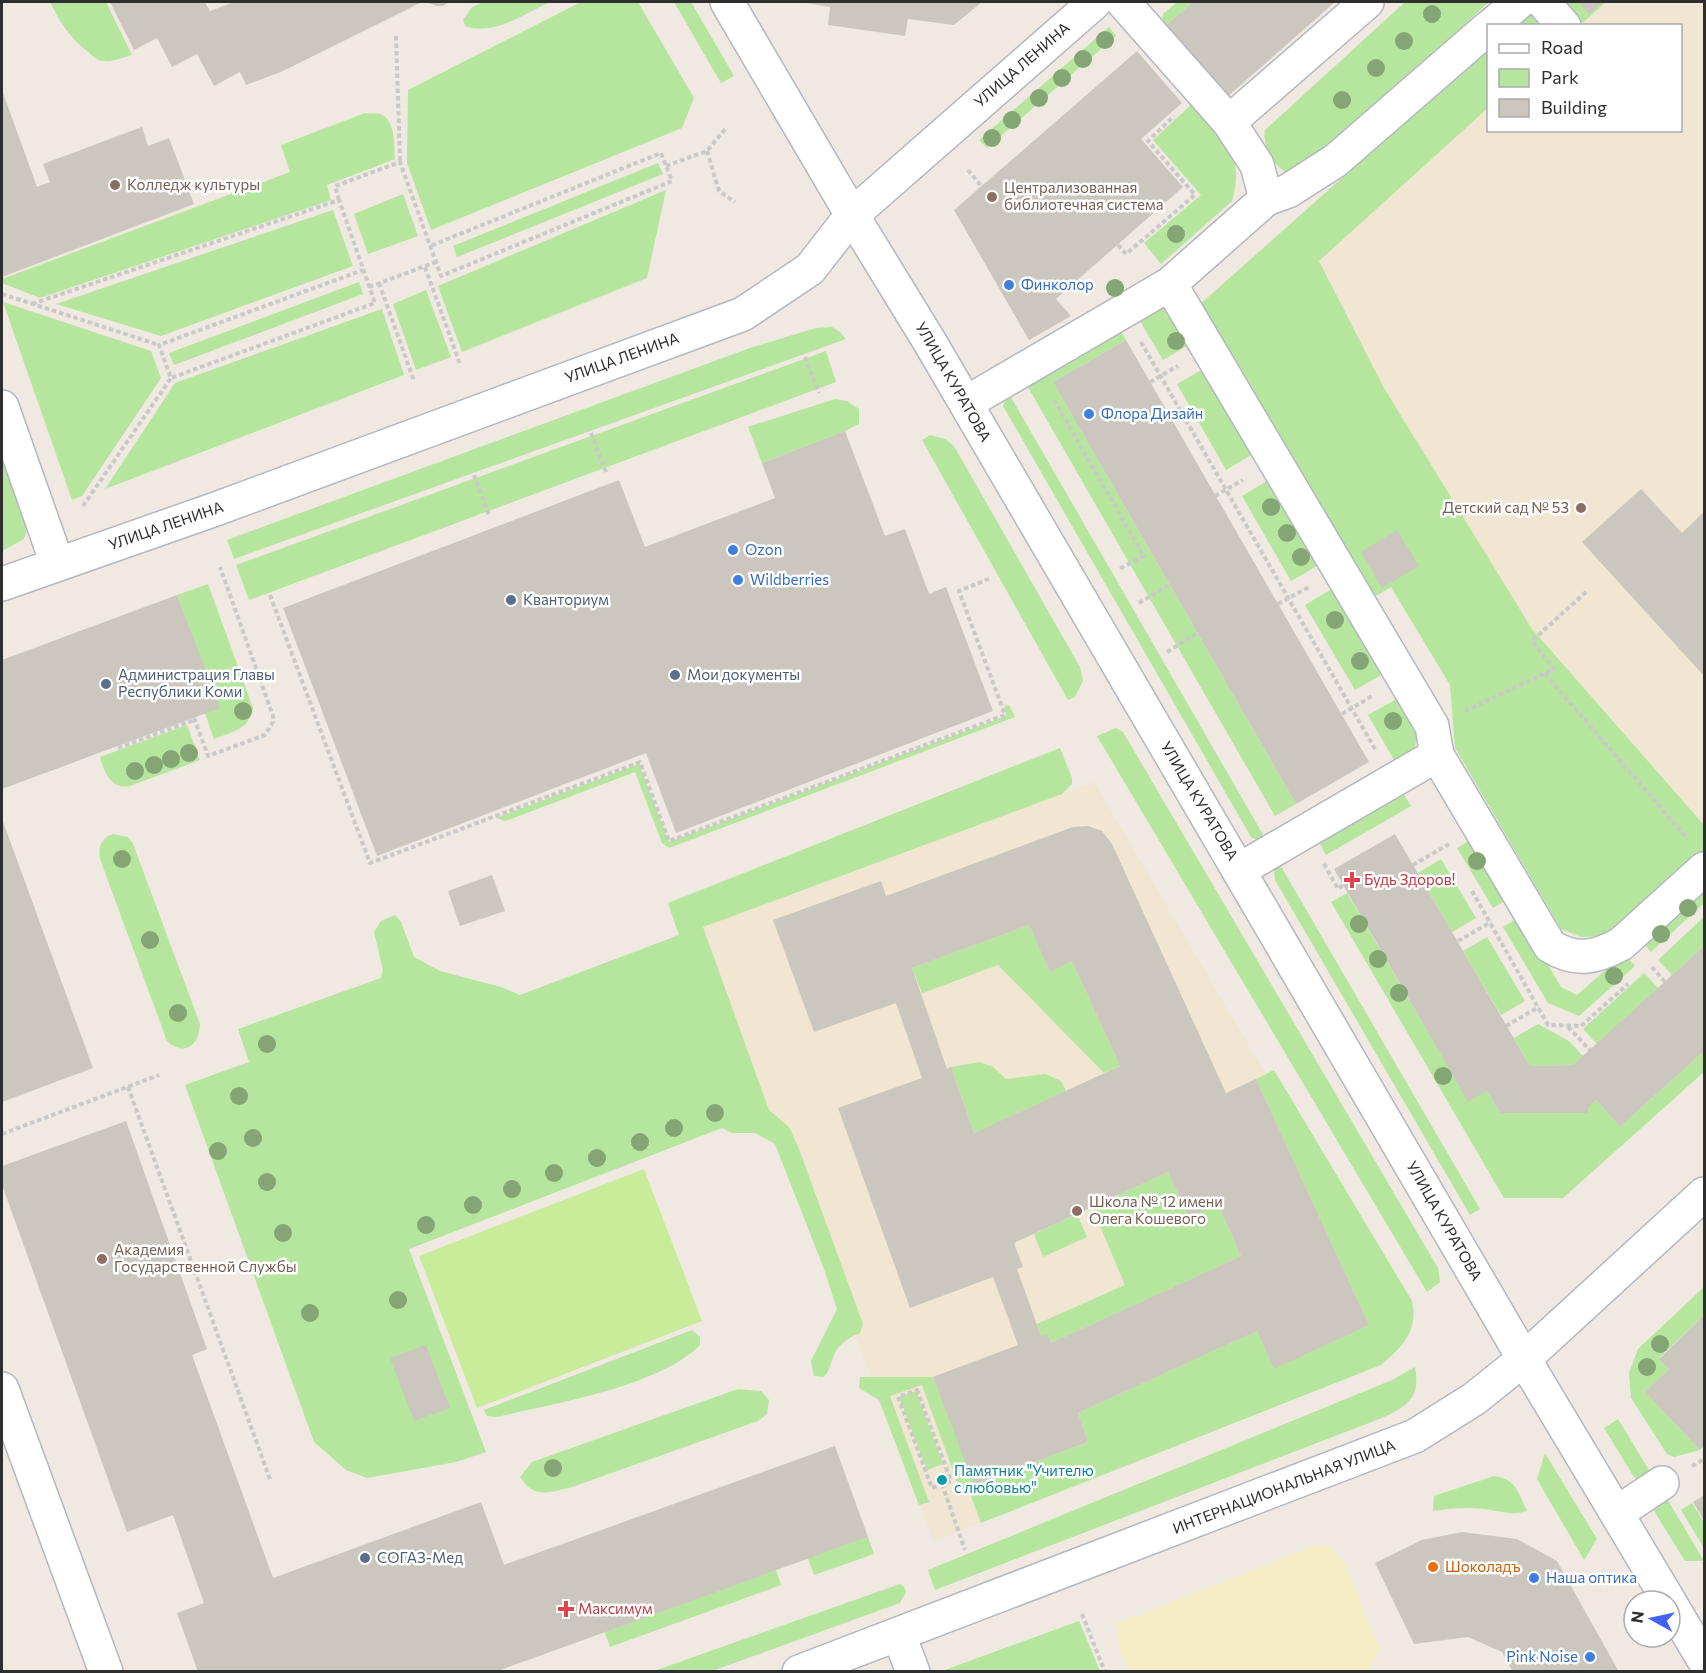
<svg xmlns="http://www.w3.org/2000/svg" width="1706" height="1673" viewBox="0 0 1706 1673" font-family="Commissioner,sans-serif">
  <style>
    .education { fill: #f0e6d1 }
    .green { fill: #b6e59e }
    .sand { fill: #f3ecc5 }
    .pitch { fill: #c9ec9a }
    .building { fill: #cbc7bf; fill-rule: evenodd }
    .lines { fill: none; stroke-linecap: round; stroke-linejoin: round }
    .minor-casing { stroke: #b4b7c1; stroke-width: 36 }
    .path { stroke: #c9c9c9; stroke-width: 4; stroke-dasharray: 4.5 3; stroke-linecap: butt }
    .minor { stroke: #fff; stroke-width: 33 }
    .tree { fill: #84a574 }
    .education-dot { fill: #8d6e63; stroke: #fff; stroke-width: 2 }
    .shop-dot { fill: #3f7fe0; stroke: #fff; stroke-width: 2 }
    .service-dot { fill: #5c6f8a; stroke: #fff; stroke-width: 2 }
    .health-dot { fill: #e0444e; stroke: #fff; stroke-width: 2 }
    .culture-dot { fill: #0f9aa8; stroke: #fff; stroke-width: 2 }
    .food-dot { fill: #e8710a; stroke: #fff; stroke-width: 2 }
    .labels { text-anchor: middle; stroke-width: 5; stroke-linejoin: round; paint-order: stroke }
    .street-label { font-size: 15px; fill: #2e2e2e; stroke: #fff }
    .education-label { font-size: 15px; fill: #785e54; stroke: #fff; text-anchor: start }
    .shop-label { font-size: 15px; fill: #366cbe; stroke: #fff; text-anchor: start }
    .service-label { font-size: 15px; fill: #4e5e75; stroke: #fff; text-anchor: start }
    .health-label { font-size: 15px; fill: #be3a42; stroke: #fff; text-anchor: start }
    .culture-label { font-size: 15px; fill: #0d838f; stroke: #fff; text-anchor: start }
    .food-label { font-size: 15px; fill: #c56008; stroke: #fff; text-anchor: start }
  </style>
  <rect width="100%" height="100%" fill="#efe9e1"/>
  <g class="education">
    <path d="M1607,2H1704V825L1532,629L1384,388L1319,261L1488,108V130H1680V26L1580,25Z"/>
    <path d="M1094,782L1406,1313L1381,1365L934,1541L769,1110L703,926Z"/>
  </g>
  <g class="green">
    <path d="M50,2H106L132,55C124,57 113,62 104,61C97,61 92,55 87,51C69,37 60,22 50,2Z"/>
    <path d="M483,2H550C524,14 494,36 465,26L463,20L471,8Z"/>
    <path d="M581,2H638L694,98L682,128L431,230L407,163L408,90Z"/>
    <path d="M674,2H691L734,76L721,83Z"/>
    <path d="M1177,2H1193L1165,26L1162,23L1163,14Z"/>
    <path d="M1405,2H1489L1318,160L1289,174C1274,167 1262,147 1265,130Z"/>
    <path d="M1552,2H1578L1589,13L1603,2H1606L1579,26Z"/>
    <path d="M1530,14L1538,16L1547,26H1514L1526,15Z"/>
    <path d="M1109,27L1116,36L987,148L979,140Z"/>
    <path d="M1488,48V108L1319,261L1384,388L1532,629L1704,825V860L1607,936L1581,937L1561,929L1455,748L1450,685L1391,587L1371,599L1198,306Z"/>
    <path d="M1192,104C1222,136 1246,152 1232,201L1161,264L1144,243L1201,195L1153,140Z"/>
    <path d="M365,113C369,114 376,113 380,114C396,120 394,146 395,159L327,185L331,200L40,298L2,283V279L290,172L281,145Z"/>
    <path d="M658,163L663,174L457,257L453,246Z"/>
    <path d="M666,190L647,278L462,352L438,286Z"/>
    <path d="M403,194L418,236L368,254L354,214Z"/>
    <path d="M333,210L353,266L161,336L56,304Z"/>
    <path d="M359,282L363,294L174,365L169,353Z"/>
    <path d="M426,290L451,357L416,370L393,304Z"/>
    <path d="M3,302L151,351L161,378L82,496L72,500Z"/>
    <path d="M1157,308L1168,309L1192,343L1163,360L1137,316Z"/>
    <path d="M382,309L404,375L105,489L175,383Z"/>
    <path d="M832,327L840,332L846,339L234,559L227,540L750,348L816,328Z"/>
    <path d="M1119,327L1126,340L1053,382L1296,804L1275,816L1025,382Z"/>
    <path d="M826,351L836,382L249,600L236,565Z"/>
    <path d="M1207,367L1256,452L1226,470L1177,384Z"/>
    <path d="M1008,392L1265,838L1257,840L1251,837L1003,406Z"/>
    <path d="M835,399L847,401L859,409V424L845,431L762,463L748,427Z"/>
    <path d="M930,435L945,439L954,446L1080,667L1083,681L1075,697L1068,700L922,440Z"/>
    <path d="M2,448L28,527L24,539L2,551Z"/>
    <path d="M1272,478L1322,563L1291,581L1242,496Z"/>
    <path d="M208,584L253,708C250,729 232,732 214,739L205,713L219,708L177,595Z"/>
    <path d="M1335,587L1385,673L1355,690L1305,605Z"/>
    <path d="M1400,697L1418,734L1414,750L1397,765L1368,715Z"/>
    <path d="M1009,705L1015,717L669,848L662,843L635,772L511,819L505,821L496,818L639,764L669,842L1006,716L1005,706Z"/>
    <path d="M187,725L200,760L130,786C111,790 104,772 100,757Z"/>
    <path d="M1116,728L1123,732L1438,1268L1440,1282L1427,1292L1097,736Z"/>
    <path d="M1060,748L1072,778V784L1062,794L703,927L769,1110L789,1127L799,1149L863,1324L860,1333C850,1337 838,1344 834,1355C830,1364 831,1370 823,1377L814,1376L811,1361L837,1309L824,1269L775,1144L755,1133H732L722,1128L409,1249L486,1452L456,1462L367,1478L346,1470L314,1442L185,1085L249,1062L238,1029L381,978L383,970L374,932L381,921L395,915L401,922L414,957L440,971L501,987L520,995L679,935L668,903Z"/>
    <path d="M1402,791L1411,806L1326,855L1318,840Z"/>
    <path d="M113,834L128,837L133,844L200,1024C199,1045 185,1057 167,1041L100,859C98,847 101,838 113,834Z"/>
    <path d="M1472,839L1508,899L1493,908L1457,848Z"/>
    <path d="M1441,859L1476,918L1452,932L1418,873Z"/>
    <path d="M1279,863L1480,1209L1470,1215L1275,880L1274,868Z"/>
    <path d="M1699,888L1704,895V903L1651,952L1641,941Z"/>
    <path d="M1347,893L1468,1101L1487,1091L1500,1113H1588V1108L1596,1100L1620,1127L1704,1051V1072L1563,1198H1504L1331,902Z"/>
    <path d="M1520,917L1561,987L1577,995L1624,954L1635,966L1579,1016L1548,1003L1503,927Z"/>
    <path d="M1704,917V946L1672,975L1658,960Z"/>
    <path d="M1029,925L1050,971L1072,961L1120,1066L1104,1073L998,965L920,994L922,993L912,968Z"/>
    <path d="M1487,937L1525,1001L1501,1015L1463,951Z"/>
    <path d="M1644,973L1658,988L1597,1044L1583,1029Z"/>
    <path d="M1538,1024L1569,1041L1583,1056L1573,1065L1530,1066L1514,1038Z"/>
    <path d="M980,1062L993,1067L1006,1079L1045,1074L1061,1081L1066,1091L974,1133L951,1067Z"/>
    <path d="M1274,1070L1412,1301C1419,1331 1401,1348 1381,1365L981,1523L968,1488L960,1490L922,1385L890,1396L929,1502L919,1505L879,1400L859,1388L860,1377H933L975,1485L1088,1442L1078,1413L1257,1331L1274,1368L1369,1325L1256,1079Z"/>
    <path d="M1168,1172L1189,1217L1218,1204L1241,1256L1051,1343L1047,1334L1041,1336L1037,1324L1125,1285L1092,1207Z"/>
    <path d="M1077,1214L1087,1237L1043,1257L1034,1234Z"/>
    <path d="M1704,1287V1315L1659,1358L1669,1369L1645,1392L1700,1450L1674,1457L1667,1454L1631,1398L1629,1373L1638,1349Z"/>
    <path d="M692,1330L700,1337V1345C658,1387 555,1403 497,1417L487,1416L484,1410Z"/>
    <path d="M1415,1367C1421,1398 1407,1406 1382,1418L935,1590L928,1570L1392,1380Z"/>
    <path d="M738,1389L761,1391L769,1400L767,1414L758,1421L572,1487C549,1492 535,1500 520,1477L532,1462Z"/>
    <path d="M916,1391L943,1464L927,1470L899,1397Z"/>
    <path d="M1618,1419L1655,1480L1641,1483L1634,1477L1604,1428Z"/>
    <path d="M1545,1453L1597,1539L1584,1560L1537,1479Z"/>
    <path d="M1494,1476C1517,1479 1518,1493 1527,1511C1512,1516 1500,1511 1485,1509C1467,1507 1451,1508 1433,1511L1434,1496Z"/>
    <path d="M1662,1490L1704,1561H1685L1654,1511L1655,1502Z"/>
    <path d="M1692,1503L1704,1523V1548L1681,1510Z"/>
    <path d="M868,1537L874,1554L814,1575L808,1558Z"/>
    <path d="M776,1570L781,1585L610,1647L605,1632Z"/>
    <path d="M900,1584L904,1587L906,1592L900,1603L712,1671H654Z"/>
    <path d="M1079,1621L1100,1671H942Z"/>
  </g>
  <path class="sand" d="M1316,1545L1331,1546L1346,1566L1380,1650L1371,1669L1366,1672L1129,1671L1120,1651L1116,1624Z"/>
  <path class="pitch" d="M644,1169L702,1321L477,1408L419,1256Z"/>
  <g class="building">
    <path d="M110,2H205L210,11L234,2H422L281,72L246,85L240,72L214,86L197,54L172,67L157,38L134,50Z"/>
    <path d="M426,2H449L443,6H437Z"/>
    <path d="M801,2H982L954,25L908,19L905,36L828,25L830,7Z"/>
    <path d="M1193,2H1335L1227,97L1165,26Z"/>
    <path d="M1578,2H1603L1589,14Z"/>
    <path d="M1137,51L1182,103L1141,139L1183,187L1056,299L1071,316L1029,340L954,210Z"/>
    <path d="M2,90L37,187L50,182L43,164L142,127L148,146L169,138L194,204L2,277Z"/>
    <path d="M1126,340L1369,762L1296,804L1053,382Z"/>
    <path d="M845,431L885,536L905,529L929,594L946,587L993,711L676,833L646,753L377,856L283,608L619,480L645,547L775,498L762,463Z"/>
    <path d="M1641,489L1682,533L1704,512V676L1582,542Z"/>
    <path d="M1397,530L1419,566L1382,588L1361,552Z"/>
    <path d="M177,595L220,708L2,789V660Z"/>
    <path d="M2,819L93,1068L2,1102Z"/>
    <path d="M1088,826L1102,831L1112,844L1226,1093L1256,1079L1369,1325L1274,1369L1257,1331L1078,1413L1088,1442L974,1485L933,1377L1018,1345L993,1277L910,1308L838,1108L922,1078L896,1003L814,1032L773,920L881,881L886,896L1073,827ZM1029,925L1050,972L1072,961L1120,1066L974,1133L951,1067L947,1069L912,968ZM1168,1172L1189,1217L1218,1204L1241,1256L1051,1343L1047,1334L1041,1336L1017,1269L1023,1267L1014,1243Z"/>
    <path d="M1395,834L1530,1066L1573,1065L1704,946V1051L1620,1127L1596,1100L1588,1108V1113H1500L1487,1091L1468,1102L1334,869Z"/>
    <path d="M492,875L505,911L460,926L448,891Z"/>
    <path d="M126,1121L207,1349L192,1355L273,1578L481,1502L504,1565L835,1446L868,1537L495,1672H198L177,1613L204,1603L173,1515L127,1532L2,1185V1166Z"/>
    <path d="M1704,1315V1446L1700,1450L1645,1392L1669,1369L1659,1359Z"/>
    <path d="M426,1345L450,1408L414,1421L390,1358Z"/>
    <path d="M1704,1495V1521L1693,1502Z"/>
    <path d="M1462,1532L1517,1539L1557,1561L1619,1672H1513L1502,1652L1468,1637L1414,1644L1375,1563L1422,1540Z"/>
  </g>
  <g class="lines">
    <g class="minor-casing">
      <g id="minor">
        <path d="M727,2L852,215L931,344L1524,1359L1669,1601"/>
        <path d="M1543,2L1564,26"/>
        <path d="M1491,26L1519,2"/>
        <path d="M1229,122L1367,2"/>
        <path d="M1266,199L1288,191L1335,161L1488,28"/>
        <path d="M1170,284L1432,726L1437,755L1550,946C1576,962 1595,958 1621,944L1704,869"/>
        <path d="M966,403L1170,284L1266,199L1257,165L1229,122L1123,2"/>
        <path d="M2,407L57,563"/>
        <path d="M2,584L213,510L743,314L810,269L852,215L1095,2"/>
        <path d="M1239,870L1437,755"/>
        <path d="M2,1389L106,1672"/>
        <path d="M1617,1513L1662,1483"/>
        <path d="M1670,1603L1704,1660"/>
        <path d="M899,1635L913,1672"/>
        <path d="M799,1672L1415,1436L1474,1399L1524,1359L1704,1194"/>
      </g>
    </g>
    <g class="path">
      <path d="M396,36L400,162"/>
      <path d="M707,151L719,191L735,202"/>
      <path d="M666,166L707,151L727,127"/>
      <path d="M968,170L982,187"/>
      <path d="M339,200L335,186L400,162L441,276L672,181L661,153L430,246"/>
      <path d="M1118,245L1126,254L1195,195L1148,141L1174,116"/>
      <path d="M425,267L460,364"/>
      <path d="M379,283L414,381"/>
      <path d="M369,287L436,262"/>
      <path d="M2,294L159,345"/>
      <path d="M32,304L339,200L375,303L171,378L159,345L363,270"/>
      <path d="M1141,342L1375,749"/>
      <path d="M805,357L819,393"/>
      <path d="M1150,382L1178,366"/>
      <path d="M1054,400L1144,556L1119,569"/>
      <path d="M591,433L606,472"/>
      <path d="M474,475L489,515"/>
      <path d="M1215,496L1243,480"/>
      <path d="M83,506L171,378"/>
      <path d="M270,595L370,863L640,762L669,841L1005,715L959,591L991,578"/>
      <path d="M1139,603L1169,585"/>
      <path d="M1278,604L1309,587"/>
      <path d="M1167,652L1197,633"/>
      <path d="M1545,674L1688,839"/>
      <path d="M1465,711L1554,669L1532,641L1587,591"/>
      <path d="M1342,714L1372,696"/>
      <path d="M194,718L208,756L265,735L273,722V716L220,567"/>
      <path d="M118,748L194,720"/>
      <path d="M1324,864L1338,889L1343,885"/>
      <path d="M1413,865L1449,844"/>
      <path d="M1472,891L1548,1025L1581,1026L1628,984"/>
      <path d="M1458,941L1491,922"/>
      <path d="M1652,967L1665,982"/>
      <path d="M1506,1026L1539,1007"/>
      <path d="M1568,1027L1590,1050"/>
      <path d="M128,1087L271,1482"/>
      <path d="M2,1134L159,1075"/>
      <path d="M917,1390L951,1481L932,1488L898,1397Z"/>
      <path d="M1692,1466L1704,1459"/>
      <path d="M942,1484L965,1550"/>
      <path d="M1082,1614L1105,1672"/>
    </g>
    <use href="#minor" class="minor"/>
  </g>
  <g class="tree">
    <circle cx="1432" cy="14" r="9"/>
    <circle cx="1105" cy="40" r="9"/>
    <circle cx="1404" cy="41" r="9"/>
    <circle cx="1083" cy="59" r="9"/>
    <circle cx="1376" cy="68" r="9"/>
    <circle cx="1062" cy="78" r="9"/>
    <circle cx="1039" cy="98" r="9"/>
    <circle cx="1342" cy="100" r="9"/>
    <circle cx="1012" cy="120" r="9"/>
    <circle cx="992" cy="138" r="9"/>
    <circle cx="1176" cy="234" r="9"/>
    <circle cx="1115" cy="288" r="9"/>
    <circle cx="1176" cy="341" r="9"/>
    <circle cx="1271" cy="507" r="9"/>
    <circle cx="1287" cy="533" r="9"/>
    <circle cx="1301" cy="557" r="9"/>
    <circle cx="1335" cy="620" r="9"/>
    <circle cx="1360" cy="661" r="9"/>
    <circle cx="243" cy="711" r="9"/>
    <circle cx="1393" cy="721" r="9"/>
    <circle cx="189" cy="753" r="9"/>
    <circle cx="171" cy="759" r="9"/>
    <circle cx="154" cy="765" r="9"/>
    <circle cx="135" cy="771" r="9"/>
    <circle cx="122" cy="859" r="9"/>
    <circle cx="1477" cy="861" r="9"/>
    <circle cx="1688" cy="908" r="9"/>
    <circle cx="1359" cy="924" r="9"/>
    <circle cx="1661" cy="934" r="9"/>
    <circle cx="150" cy="940" r="9"/>
    <circle cx="1378" cy="959" r="9"/>
    <circle cx="1614" cy="976" r="9"/>
    <circle cx="1399" cy="993" r="9"/>
    <circle cx="178" cy="1013" r="9"/>
    <circle cx="267" cy="1044" r="9"/>
    <circle cx="1443" cy="1076" r="9"/>
    <circle cx="239" cy="1096" r="9"/>
    <circle cx="715" cy="1113" r="9"/>
    <circle cx="674" cy="1128" r="9"/>
    <circle cx="253" cy="1138" r="9"/>
    <circle cx="640" cy="1142" r="9"/>
    <circle cx="218" cy="1151" r="9"/>
    <circle cx="597" cy="1158" r="9"/>
    <circle cx="554" cy="1173" r="9"/>
    <circle cx="267" cy="1182" r="9"/>
    <circle cx="512" cy="1189" r="9"/>
    <circle cx="473" cy="1205" r="9"/>
    <circle cx="426" cy="1225" r="9"/>
    <circle cx="283" cy="1233" r="9"/>
    <circle cx="398" cy="1300" r="9"/>
    <circle cx="310" cy="1313" r="9"/>
    <circle cx="1660" cy="1344" r="9"/>
    <circle cx="1647" cy="1367" r="9"/>
    <circle cx="553" cy="1468" r="9"/>
  </g>
  <g class="education-dot">
    <circle cx="115" cy="185" r="6"/>
    <circle cx="992" cy="197" r="6"/>
    <circle cx="1581" cy="508" r="6"/>
    <circle cx="1077" cy="1211" r="6"/>
    <circle cx="102" cy="1259" r="6"/>
  </g>
  <g class="shop-dot">
    <circle cx="1009" cy="285" r="6"/>
    <circle cx="1089" cy="414" r="6"/>
    <circle cx="733" cy="550" r="6"/>
    <circle cx="738" cy="580" r="6"/>
    <circle cx="1534" cy="1578" r="6"/>
    <circle cx="1590" cy="1657" r="6"/>
  </g>
  <g class="service-dot">
    <circle cx="511" cy="600" r="6"/>
    <circle cx="675" cy="675" r="6"/>
    <circle cx="106" cy="684" r="6"/>
    <circle cx="365" cy="1558" r="6"/>
  </g>
  <g class="health-dot">
    <path d="M1349 871h6v6h6v6h-6v6h-6v-6h-6v-6h6z"/>
    <path d="M563 1600h6v6h6v6h-6v6h-6v-6h-6v-6h6z"/>
  </g>
  <circle class="culture-dot" cx="942" cy="1480" r="6"/>
  <circle class="food-dot" cx="1433" cy="1567" r="6"/>
  <g class="labels">
    <g class="street-label">
      <text transform="translate(1022 65) rotate(-41)" y="5">УЛИЦА ЛЕНИНА</text>
      <text transform="translate(622 358) rotate(-20)" y="5">УЛИЦА ЛЕНИНА</text>
      <text transform="translate(953 382) rotate(60)" y="5">УЛИЦА КУРАТОВА</text>
      <text transform="translate(166 526) rotate(-19)" y="5">УЛИЦА ЛЕНИНА</text>
      <text transform="translate(1199 801) rotate(59)" y="5">УЛИЦА КУРАТОВА</text>
      <text transform="translate(1444 1221) rotate(60)" y="5">УЛИЦА КУРАТОВА</text>
      <text transform="translate(1284 1487) rotate(-21)" y="5">ИНТЕРНАЦИОНАЛЬНАЯ УЛИЦА</text>
    </g>
    <g class="education-label">
      <text x="127" y="190">Колледж культуры</text>
      <text x="1004" y="193">Централизованная<tspan x="1004" dy="17">библиотечная система</tspan></text>
      <text x="1569" y="513" text-anchor="end">Детский сад № 53</text>
      <text x="1089" y="1207">Школа № 12 имени<tspan x="1089" dy="17">Олега Кошевого</tspan></text>
      <text x="114" y="1255">Академия<tspan x="114" dy="17">Государственной Службы</tspan></text>
    </g>
    <g class="shop-label">
      <text x="1021" y="290">Финколор</text>
      <text x="1101" y="419">Флора Дизайн</text>
      <text x="745" y="555">Ozon</text>
      <text x="750" y="585">Wildberries</text>
      <text x="1546" y="1583">Наша оптика</text>
      <text x="1578" y="1662" text-anchor="end">Pink Noise</text>
    </g>
    <g class="service-label">
      <text x="523" y="605">Кванториум</text>
      <text x="118" y="680">Администрация Главы<tspan x="118" dy="17">Республики Коми</tspan></text>
      <text x="687" y="680">Мои документы</text>
      <text x="377" y="1563">СОГАЗ-Мед</text>
    </g>
    <g class="health-label">
      <text x="1364" y="885">Будь Здоров!</text>
      <text x="578" y="1614">Максимум</text>
    </g>
    <g class="culture-label">
      <text x="954" y="1476">Памятник "Учителю<tspan x="954" dy="17">с любовью"</tspan></text>
    </g>
    <g class="food-label">
      <text x="1445" y="1572">Шоколадъ</text>
    </g>
  </g>
  <rect width="1706" height="1673" fill="none" stroke="#2e2e2e" stroke-width="6"/>
  <rect x="1487" y="24" width="195" height="108" fill="#ffffff" stroke="#ababab" stroke-width="1.5"/>
  <rect x="1499" y="44" width="30" height="9" fill="#ffffff" stroke="#ababab" stroke-width="1.5"/>
  <text x="1541" y="54" font-size="18" fill="#2e2e2e">Road</text>
  <rect x="1499" y="69" width="30" height="18" fill="#b6e59e" stroke="#ababab" stroke-width="1.5"/>
  <text x="1541" y="84" font-size="18" fill="#2e2e2e">Park</text>
  <rect x="1499" y="99" width="30" height="18" fill="#cbc7bf" stroke="#ababab" stroke-width="1.5"/>
  <text x="1541" y="114" font-size="18" fill="#2e2e2e">Building</text>
  <g transform="translate(1652 1619) rotate(278)"><circle r="28" fill="#ffffff" stroke="#ababab" stroke-width="1.5"/>
  <path d="M0-4.5L10 22L0 15L-10 22Z" fill="#4264fb"/>
  <text y="-9" font-size="16" font-weight="bold" text-anchor="middle" fill="#2e2e2e">N</text>
  </g>
</svg>
